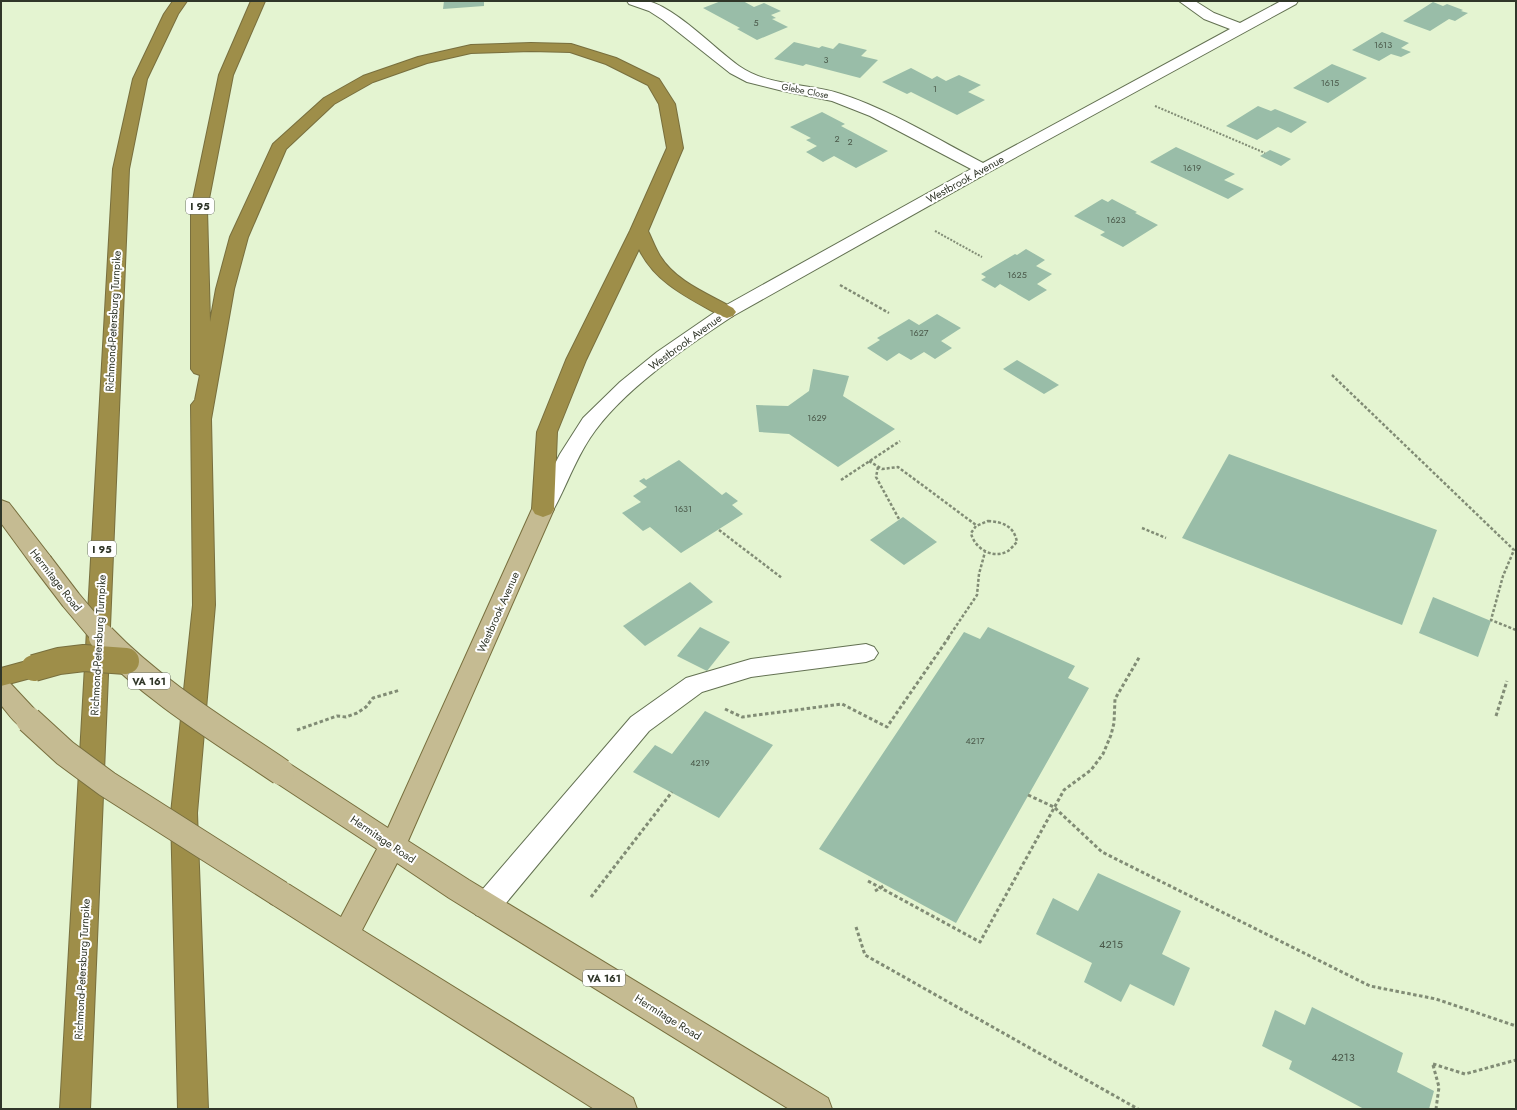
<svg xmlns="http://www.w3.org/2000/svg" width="1517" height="1110" viewBox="0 0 1517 1110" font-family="Jost,sans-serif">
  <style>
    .building { fill: #99bda8 }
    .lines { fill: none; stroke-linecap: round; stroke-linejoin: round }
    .minor-casing { stroke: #637152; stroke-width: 2 }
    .major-casing { stroke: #786f3e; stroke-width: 2 }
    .highway-casing { stroke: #786f3e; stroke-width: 2 }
    .path-far2 { stroke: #818c75; stroke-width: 2; stroke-dasharray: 2 1.5; stroke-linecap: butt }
    .path-far1 { stroke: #818c75; stroke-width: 2.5; stroke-dasharray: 3 2; stroke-linecap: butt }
    .path { stroke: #818c75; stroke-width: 3; stroke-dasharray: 3.5 2.5; stroke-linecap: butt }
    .minor { fill: #fff; fill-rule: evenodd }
    .major { fill: #c5bb92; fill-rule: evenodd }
    .highway { fill: #9e8e49; fill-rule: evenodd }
    .major-bridge-far1-casing { stroke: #786f3e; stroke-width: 22; stroke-linecap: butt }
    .major-bridge-casing { stroke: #786f3e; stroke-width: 28; stroke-linecap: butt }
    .highway-bridge-casing { stroke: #786f3e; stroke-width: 28; stroke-linecap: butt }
    .major-bridge-far1 { stroke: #c5bb92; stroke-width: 20 }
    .major-bridge { stroke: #c5bb92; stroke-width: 26 }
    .highway-bridge { stroke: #9e8e49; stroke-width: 26 }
    .labels { text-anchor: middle; stroke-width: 4; stroke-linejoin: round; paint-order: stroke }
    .number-label { font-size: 9px; fill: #4a5849 }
    .far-street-label { font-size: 9px; fill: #303629; stroke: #fff }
    .shield { fill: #fff; stroke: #6e7269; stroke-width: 1 }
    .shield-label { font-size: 10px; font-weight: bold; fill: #303629 }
    .street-label { font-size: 11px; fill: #303629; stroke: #fff }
    .near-number-label { font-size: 11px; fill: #4a5849 }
  </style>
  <rect width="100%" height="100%" fill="#e4f4d1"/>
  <g class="building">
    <path d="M444,1H484V6L443,9Z"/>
    <path d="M721,1H743L754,7L764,3L781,11L771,15L776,18L772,19L788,27L757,40L737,29L740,28L703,8Z"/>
    <path d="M1433,2L1443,6L1447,4L1463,10L1461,11L1468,13L1455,21L1449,19L1430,31L1403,21Z"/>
    <path d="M1382,32L1409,43L1401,48L1411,52L1401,57L1391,54L1379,61L1352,50Z"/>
    <path d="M794,42L819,48L822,46L833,49L839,43L867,50L861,56L878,60L860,78L806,64L803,66L774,59Z"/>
    <path d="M1332,64L1367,78L1328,103L1293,88Z"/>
    <path d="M911,68L932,79L937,76L946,81L959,75L981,85L968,92L985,100L957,115L911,92L907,94L882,82Z"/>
    <path d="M1258,106L1271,111L1275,109L1307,122L1291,133L1278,127L1257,140L1226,126Z"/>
    <path d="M822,112L845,124L841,126L888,151L856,168L834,156L823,162L806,152L817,146L806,140L811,138L790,127Z"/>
    <path d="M1176,147L1235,174L1224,180L1244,189L1228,199L1150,162Z"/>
    <path d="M1270,150L1291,159L1281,166L1260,156Z"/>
    <path d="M1102,199L1108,202L1112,199L1137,212L1135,213L1158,225L1123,247L1100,235L1105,232L1074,216Z"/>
    <path d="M1026,249L1045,260L1036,266L1052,274L1037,284L1047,290L1029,301L1000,284L995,288L981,280L986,277L981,274L1015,254L1017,255Z"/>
    <path d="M937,314L961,328L941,341L952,348L935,359L924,352L911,360L899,353L887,361L867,348L880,340L877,338L909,319L919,325Z"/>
    <path d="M1017,360L1046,377L1059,385L1044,394L1003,369Z"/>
    <path d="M813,369L849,376L843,396L895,429L838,467L789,434L759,432L756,405L788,406L809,391Z"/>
    <path d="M1229,454L1437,530L1402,625L1182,538Z"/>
    <path d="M679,460L722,495L726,492L738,501L732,505L743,514L681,553L650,527L643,531L622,513L641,502L633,496L647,487L639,481L644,478L646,480Z"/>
    <path d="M903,517L937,542L904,565L870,540Z"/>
    <path d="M690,582L713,602L645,646L623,626Z"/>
    <path d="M1433,597L1491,621L1478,657L1419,633Z"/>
    <path d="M700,627L730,642L707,671L677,656Z"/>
    <path d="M988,627L1075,666L1068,678L1089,688L956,923L819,849L964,632L980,639Z"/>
    <path d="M705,711L773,745L719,818L633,772L655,745L672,754Z"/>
    <path d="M1098,873L1181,911L1162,954L1190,968L1174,1006L1130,984L1121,1002L1084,982L1092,963L1036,934L1053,898L1078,911Z"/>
    <path d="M1312,1007L1403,1053L1397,1072L1434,1091L1429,1109H1364L1289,1069L1292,1061L1262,1046L1275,1010L1305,1025Z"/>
  </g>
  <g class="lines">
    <g class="minor-casing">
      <g id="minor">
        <path d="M627,1C634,1 642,0 648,1C676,8 715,49 739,66C769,87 808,83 841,94C888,109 939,140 983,163L1230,29L1204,19L1179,1H1195L1214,13L1240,23L1281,1H1298L1296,4L989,172L733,316C687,346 620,392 590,438C574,462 565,490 551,514L543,517L535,514L532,509L560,454L583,418L620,382L657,352L721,308L971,169L870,116L832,101L783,91L747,82L730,73L663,20L649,11L629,4Z"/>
        <path d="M866,644L874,647L878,653L874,659L866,662L751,677L702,692L649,731L496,915L486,918L476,915L472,906L476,897L631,717L686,678L751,659Z"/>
      </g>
    </g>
    <g class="major-casing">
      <g id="major">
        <path d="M1,500L9,503L50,556L53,562L50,568L42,570L34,568L1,523Z"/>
        <path d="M543,501L551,504L554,509L408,841L469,880L828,1098L832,1109H789L449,898L397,863L362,930L633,1098L637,1109H594L270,903L266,894L270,885L280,882L290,885L341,917L377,849L272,780L268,772L272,764L281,761L290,764L388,828L532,509L535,504Z"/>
        <path d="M1,679L9,682L38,713L41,720L38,727C19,733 12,718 1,705Z"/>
      </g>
    </g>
    <g class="highway-casing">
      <g id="highway">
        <path d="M173,1H187L178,14L147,79L129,169L90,1109H60L113,169L133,79L164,14Z"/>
        <path d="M251,1H265L233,75L207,209L210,322L216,289L230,237L273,144L324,98L363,76L418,57L471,45L531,43L571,44L616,58L659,79L675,104L683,148L648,231C652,239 655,248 660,256C676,282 709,294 733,308L736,312L733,316L727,318L721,316C689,298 655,283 639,249L586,360L557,432L554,509L551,514L543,517L535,514L532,509L537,432L566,360L630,231L667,148L659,104L648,85L606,64L570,52L531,51L471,53L427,63L373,82L334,104L286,149L248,237L234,289L211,419L215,605L197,813L208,1109H178L171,813L193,605L191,405L195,400L200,375L194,373L191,369V209L219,75Z"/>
        <path d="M34,659L42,661L46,668L42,675L1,686V668Z"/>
      </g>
    </g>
    <g class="path-far2">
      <path d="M1155,106L1265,153"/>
      <path d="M935,231L982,257"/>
    </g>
    <g class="path-far1">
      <path d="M840,285L889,313"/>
      <path d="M1332,375L1514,550L1503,576L1491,620L1516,630"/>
      <path d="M869,461L882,469L898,467L976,525"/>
      <path d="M878,467L876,477L899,519"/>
      <path d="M841,480L900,441"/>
      <path d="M988,521C1003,522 1014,526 1017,542C1014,545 1011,549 1008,551C993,560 974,548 971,533L976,526Z"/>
      <path d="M1142,528L1166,538"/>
      <path d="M719,530L782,578"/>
      <path d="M948,638L977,595L979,574L985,552"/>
    </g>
    <g class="path">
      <path d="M725,709L742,717L842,704L887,727L949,637"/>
      <path d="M1496,716L1507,681"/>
      <path d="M297,730L337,716L346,717L357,713L366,707L373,698L400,690"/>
      <path d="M1028,795L1054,807L1102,852L1370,986L1436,999L1516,1026"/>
      <path d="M868,881L980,942L1064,790L1091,770L1103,754L1111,735L1114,723L1115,699L1140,656"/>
      <path d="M875,891L885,885"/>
      <path d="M591,897L672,792"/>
      <path d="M856,927L865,955L1138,1109"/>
      <path d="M1433,1064L1465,1074L1516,1060"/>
      <path d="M1433,1065L1439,1087L1436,1109"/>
    </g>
    <use href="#minor" class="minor"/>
    <use href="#major" class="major"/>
    <use href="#highway" class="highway"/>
    <g class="major-bridge-far1-casing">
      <path id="major-bridge-far1" d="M42,562L71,600L103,638"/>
    </g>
    <g class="major-bridge-casing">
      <g id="major-bridge">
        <path d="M102,637C154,691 219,730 281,772"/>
        <path d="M29,720L65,753L107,784L280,894"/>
      </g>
    </g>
    <g class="highway-bridge-casing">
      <path id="highway-bridge" d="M34,668L59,661L84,658L126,661"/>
    </g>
    <use href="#major-bridge-far1" class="major-bridge-far1"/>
    <use href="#major-bridge" class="major-bridge"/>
    <use href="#highway-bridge" class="highway-bridge"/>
  </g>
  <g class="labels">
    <g class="number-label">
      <text x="756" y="26">5</text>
      <text x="1383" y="48">1613</text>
      <text x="826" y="63">3</text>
      <text x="1330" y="86">1615</text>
      <text x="935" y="92">1</text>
      <text x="837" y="142">2</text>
      <text x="850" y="145">2</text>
      <text x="1192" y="171">1619</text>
      <text x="1116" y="223">1623</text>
      <text x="1017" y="278">1625</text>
      <text x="919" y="336">1627</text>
      <text x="817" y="421">1629</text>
      <text x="683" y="512">1631</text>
      <text x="975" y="744">4217</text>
      <text x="700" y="766">4219</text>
    </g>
    <g class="far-street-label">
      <text transform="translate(805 91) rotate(11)" y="3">Glebe Close</text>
    </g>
    <g class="shield">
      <rect x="186" y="198" width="28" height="16" rx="3"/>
      <rect x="88" y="541" width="28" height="16" rx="3"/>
      <rect x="128" y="673" width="42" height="16" rx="3"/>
      <rect x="583" y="970" width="42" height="16" rx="3"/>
    </g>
    <g class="shield-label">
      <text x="200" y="210">I 95</text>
      <text x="102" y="553">I 95</text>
      <text x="149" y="685">VA 161</text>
      <text x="604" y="982">VA 161</text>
    </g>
    <g class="street-label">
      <text transform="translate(965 179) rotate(-29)" y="4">Westbrook Avenue</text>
      <text transform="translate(113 321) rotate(-87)" y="4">Richmond-Petersburg Turnpike</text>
      <text transform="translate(685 342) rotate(-36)" y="4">Westbrook Avenue</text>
      <text transform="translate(56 580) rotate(52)" y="4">Hermitage Road</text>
      <text transform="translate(498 612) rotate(-66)" y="4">Westbrook Avenue</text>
      <text transform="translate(98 645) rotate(-87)" y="4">Richmond-Petersburg Turnpike</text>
      <text transform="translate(383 839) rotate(34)" y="4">Hermitage Road</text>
      <text transform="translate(82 969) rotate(-87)" y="4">Richmond-Petersburg Turnpike</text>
      <text transform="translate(668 1017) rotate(32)" y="4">Hermitage Road</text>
    </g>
    <g class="near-number-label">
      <text x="1111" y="948">4215</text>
      <text x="1343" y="1061">4213</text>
    </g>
  </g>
  <rect width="1517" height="1110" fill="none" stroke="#303629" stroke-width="4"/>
</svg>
